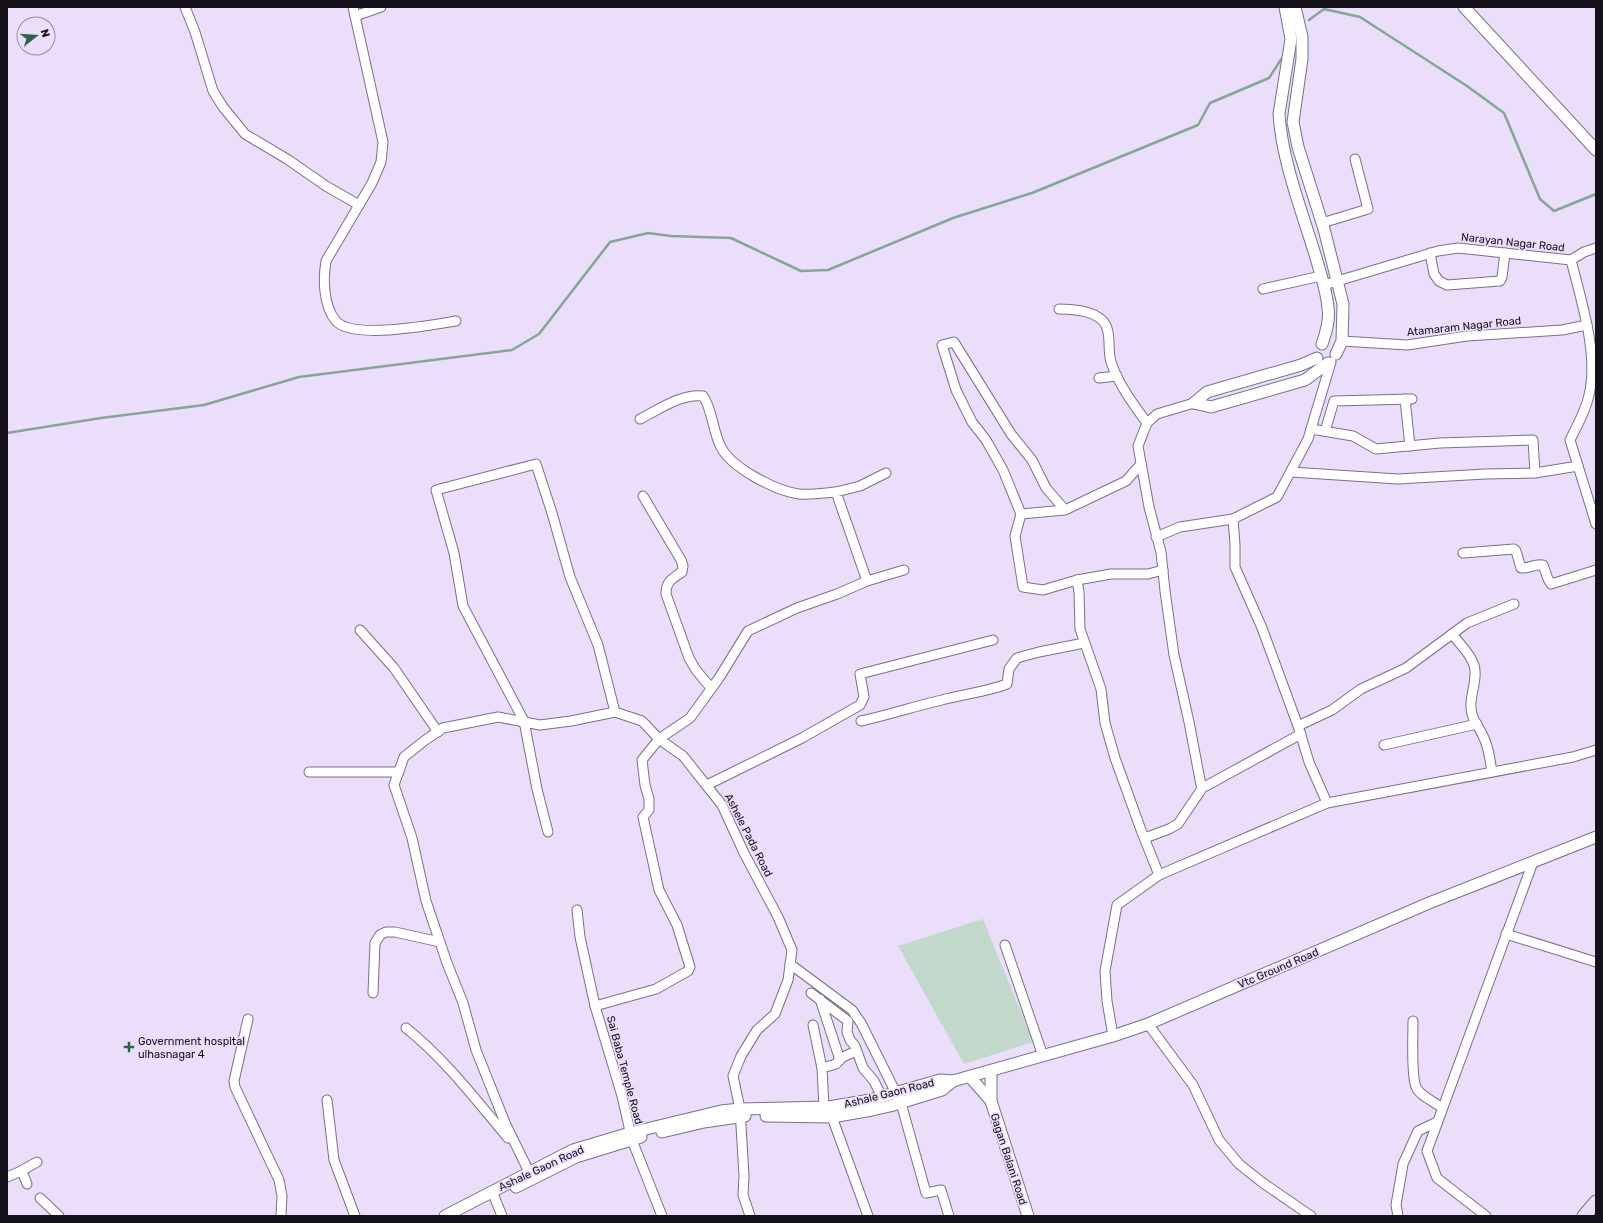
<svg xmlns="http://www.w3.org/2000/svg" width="1603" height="1223" viewBox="0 0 1603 1223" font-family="Rubik,sans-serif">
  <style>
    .green { fill: #c1d8cb }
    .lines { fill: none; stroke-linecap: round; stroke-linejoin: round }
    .stream { stroke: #86a594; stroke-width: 2.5 }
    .minor-casing { stroke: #7b6f88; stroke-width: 11 }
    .tertiary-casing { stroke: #7b6f88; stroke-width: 13 }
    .secondary-casing { stroke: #7b6f88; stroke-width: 15 }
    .minor { stroke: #fff; stroke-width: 9 }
    .tertiary { stroke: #fff; stroke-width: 11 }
    .secondary { stroke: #e8e0f2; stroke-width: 13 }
    .poi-dot { fill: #2d6349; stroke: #ebdefb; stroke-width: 1.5 }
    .labels { text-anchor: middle; stroke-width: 3.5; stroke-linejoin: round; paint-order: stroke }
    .street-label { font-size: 11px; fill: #16121b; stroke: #ebdefb }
    .poi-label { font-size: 11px; fill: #16121b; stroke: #ebdefb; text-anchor: start }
  </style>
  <rect width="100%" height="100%" fill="#ebdefb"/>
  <path class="green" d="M983,919L1033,1042L964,1064L898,946Z"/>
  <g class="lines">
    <g class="stream">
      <path d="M1309,20L1324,9L1360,17L1467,86L1504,113L1540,199L1554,211L1596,194"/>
      <path d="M7,433L101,418L204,405L299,377L512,350L539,334L610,242L648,233L671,236L731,238L801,271L828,270L953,218L1032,193L1198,125L1210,103L1269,78L1282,58"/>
    </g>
    <g class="minor-casing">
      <g id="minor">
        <path d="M185,7L195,32L213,91L223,107L245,134L287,159L326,186L359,205"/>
        <path d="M353,7L383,142L381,162L372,183L326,261C323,278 323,306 336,321C353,340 432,325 456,321"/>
        <path d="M355,16L381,7"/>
        <path d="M1322,223L1368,209L1355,159"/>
        <path d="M1596,248L1584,252L1571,260C1581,300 1599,355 1589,395C1586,410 1577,426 1570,440L1596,524"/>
        <path d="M1430,253L1434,274L1439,281L1447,285L1500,281L1502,277L1505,253"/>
        <path d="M1324,285L1438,251L1458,248L1571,260"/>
        <path d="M1263,289L1321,276"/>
        <path d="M1059,309C1075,309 1105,311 1108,332C1110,342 1108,352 1111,362C1118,384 1134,405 1147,423"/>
        <path d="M1342,341L1407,345L1467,336L1562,330L1587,325"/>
        <path d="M1099,378L1117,376"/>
        <path d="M1405,399L1410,446"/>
        <path d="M1194,403L1157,414L1147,423L1138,446L1149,507L1161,552L1165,591L1174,655L1189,722L1201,785L1203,787L1206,786L1301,734"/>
        <path d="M640,419C658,410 682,393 703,396C712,408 713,431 720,445C729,467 776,491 799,494C812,495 824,493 836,492"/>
        <path d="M1311,429L1353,436L1376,449L1440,443L1533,440L1535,473"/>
        <path d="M1325,431L1334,401L1412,399"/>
        <path d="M1291,472L1398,479L1485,474L1535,473L1578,466"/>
        <path d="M643,496L681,560L683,566L682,572C672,579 666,581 666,594L689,658L696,670L711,688"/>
        <path d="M1065,510L1046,488L1032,460L1011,434L954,342L942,345L956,390L972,422L986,440L1003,470L1021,514L1065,510L1126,481L1141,464"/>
        <path d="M1021,514L1015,536L1023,587L1043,590L1077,580L1111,574H1148L1163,570"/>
        <path d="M1233,519L1235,545V567L1262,628L1298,726L1332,710L1361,689L1406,668L1467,623L1514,604"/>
        <path d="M1156,537L1180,527L1233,519L1277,497L1308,439L1331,362"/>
        <path d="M1463,553L1514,549L1516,551L1521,568C1528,569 1536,563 1543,565L1548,579L1551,584L1596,570"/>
        <path d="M1077,580L1079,592L1080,629L1101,689L1105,723L1115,758L1141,830L1159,875"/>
        <path d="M867,581L904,570"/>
        <path d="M360,630L394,668L438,732"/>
        <path d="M1452,634C1459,643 1470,653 1474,665C1479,681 1466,701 1473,717C1475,723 1480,729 1483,736C1489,747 1490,760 1492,772"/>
        <path d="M615,712L642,721L659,739L683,756L722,805L744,853L778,917L792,950L788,980L775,1014L757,1030L741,1056L733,1076L740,1109L744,1176L743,1195L750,1216"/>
        <path d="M861,721C889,715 915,706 942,700C964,694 986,692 1007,684L1009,669L1017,658L1039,652L1084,643"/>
        <path d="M1299,729L1309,762L1327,803"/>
        <path d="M1384,745L1477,724"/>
        <path d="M309,772H399"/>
        <path d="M707,785L802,738L860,705L864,697L860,674L993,640"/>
        <path d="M548,832L537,789L524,721L463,606L454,553L436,490L536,464L552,513L570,577L598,645L615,712"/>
        <path d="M1145,838L1169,829L1178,824L1203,787"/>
        <path d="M577,910L580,937L595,1006L622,1096L632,1140L662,1216"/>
        <path d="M1506,934L1596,962"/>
        <path d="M1005,945L1043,1056"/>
        <path d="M790,964L852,1010L861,1023L901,1103L926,1193L941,1190L949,1216"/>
        <path d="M373,993L375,943L380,935L386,932H395L440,942"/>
        <path d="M811,993L848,1021L847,1032L850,1040L855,1046L863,1068L874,1081L882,1097"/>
        <path d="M820,999L840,1060"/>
        <path d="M595,1006L656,989L688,971L690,967L677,925L659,890L643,817L649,810V799L645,785L642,760L659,739L690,718L719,678L748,631L797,608L837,594L867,581L836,492L860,486L886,473"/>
        <path d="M248,1019L234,1081L235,1087L279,1180L282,1196L281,1216"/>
        <path d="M1413,1021C1413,1034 1411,1080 1417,1089C1422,1097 1435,1102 1442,1108"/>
        <path d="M1148,1024L1193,1085L1219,1140L1239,1164L1263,1183L1311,1216"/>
        <path d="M813,1025L822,1068"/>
        <path d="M406,1028C445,1059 476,1100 508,1138"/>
        <path d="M1113,1036L1107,1001L1105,971L1117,905L1159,875L1327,803L1573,757L1596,750"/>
        <path d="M327,1100L334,1160L355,1216"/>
        <path d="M824,1108L822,1068L836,1064L841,1058L856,1051"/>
        <path d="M832,1117L868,1216"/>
        <path d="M22,1171L27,1184"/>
        <path d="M7,1177L19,1172L37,1162"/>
        <path d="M532,1178L506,1125L476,1050L463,1003L447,963L426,901L412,838L394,785L404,757L424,741L443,728L498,717L540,725L571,721L615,712"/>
        <path d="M492,1191L502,1216"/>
        <path d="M40,1198L59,1216"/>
        <path d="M1398,1216L1396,1205L1403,1164L1418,1131L1437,1122"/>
        <path d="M1486,1216L1437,1178L1427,1151L1533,862"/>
      </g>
    </g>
    <g class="tertiary-casing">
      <g id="tertiary">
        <path d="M1285,7L1291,39L1279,114C1282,162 1303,214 1317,261C1321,276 1327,292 1328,308C1330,319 1326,333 1322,344"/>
        <path d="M1295,7L1302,37V59L1293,122L1298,147L1324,229L1343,304L1342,341L1336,354"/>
        <path d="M1464,7L1596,150"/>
        <path d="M1194,403L1211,407L1305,380L1328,363"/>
        <path d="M1194,403L1207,392L1301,365L1317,358"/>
        <path d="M991,1071V1101L1028,1216"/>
        <path d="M970,1077L991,1101"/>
        <path d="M766,1116L832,1117L872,1110L890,1106L942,1090L953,1081"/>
        <path d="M662,1132L704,1122L745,1116"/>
        <path d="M516,1187L576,1157L641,1137"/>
        <path d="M445,1216L573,1150L630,1133L721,1111L740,1109L829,1107L870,1100L940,1080L953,1081L1113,1036L1148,1024L1429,903L1596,837"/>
      </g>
    </g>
    <g class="secondary-casing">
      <path id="secondary" d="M1584,1216L1596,1202"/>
    </g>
    <use href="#minor" class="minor"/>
    <use href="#tertiary" class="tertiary"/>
    <use href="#secondary" class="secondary"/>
  </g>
  <path class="poi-dot" d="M127 1041h4v4h4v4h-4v4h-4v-4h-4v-4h4z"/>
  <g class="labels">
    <g class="street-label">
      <text transform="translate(1513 242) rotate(6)" y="4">Narayan Nagar Road</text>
      <text transform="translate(1464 326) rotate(-6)" y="4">Atamaram Nagar Road</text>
      <text transform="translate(749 835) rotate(63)" y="4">Ashele Pada Road</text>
      <text transform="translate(1278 968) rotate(-23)" y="4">Vtc Ground Road</text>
      <text transform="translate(625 1070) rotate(75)" y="4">Sai Baba Temple Road</text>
      <text transform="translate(889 1093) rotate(-14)" y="4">Ashale Gaon Road</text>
      <text transform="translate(1009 1159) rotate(72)" y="4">Gagan Balani Road</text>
      <text transform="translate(541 1168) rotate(-25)" y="4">Ashale Gaon Road</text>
    </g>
    <g class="poi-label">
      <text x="138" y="1045">Government hospital<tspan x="138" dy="13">ulhasnagar 4</tspan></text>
    </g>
  </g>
  <rect width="1603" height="1223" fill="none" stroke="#16121b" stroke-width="16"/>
  <g transform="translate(36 36) rotate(73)"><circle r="19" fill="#ebdefb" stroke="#968ca1"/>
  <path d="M0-3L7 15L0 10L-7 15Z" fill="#2d6349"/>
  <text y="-6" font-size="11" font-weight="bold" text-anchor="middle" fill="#16121b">N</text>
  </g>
</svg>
